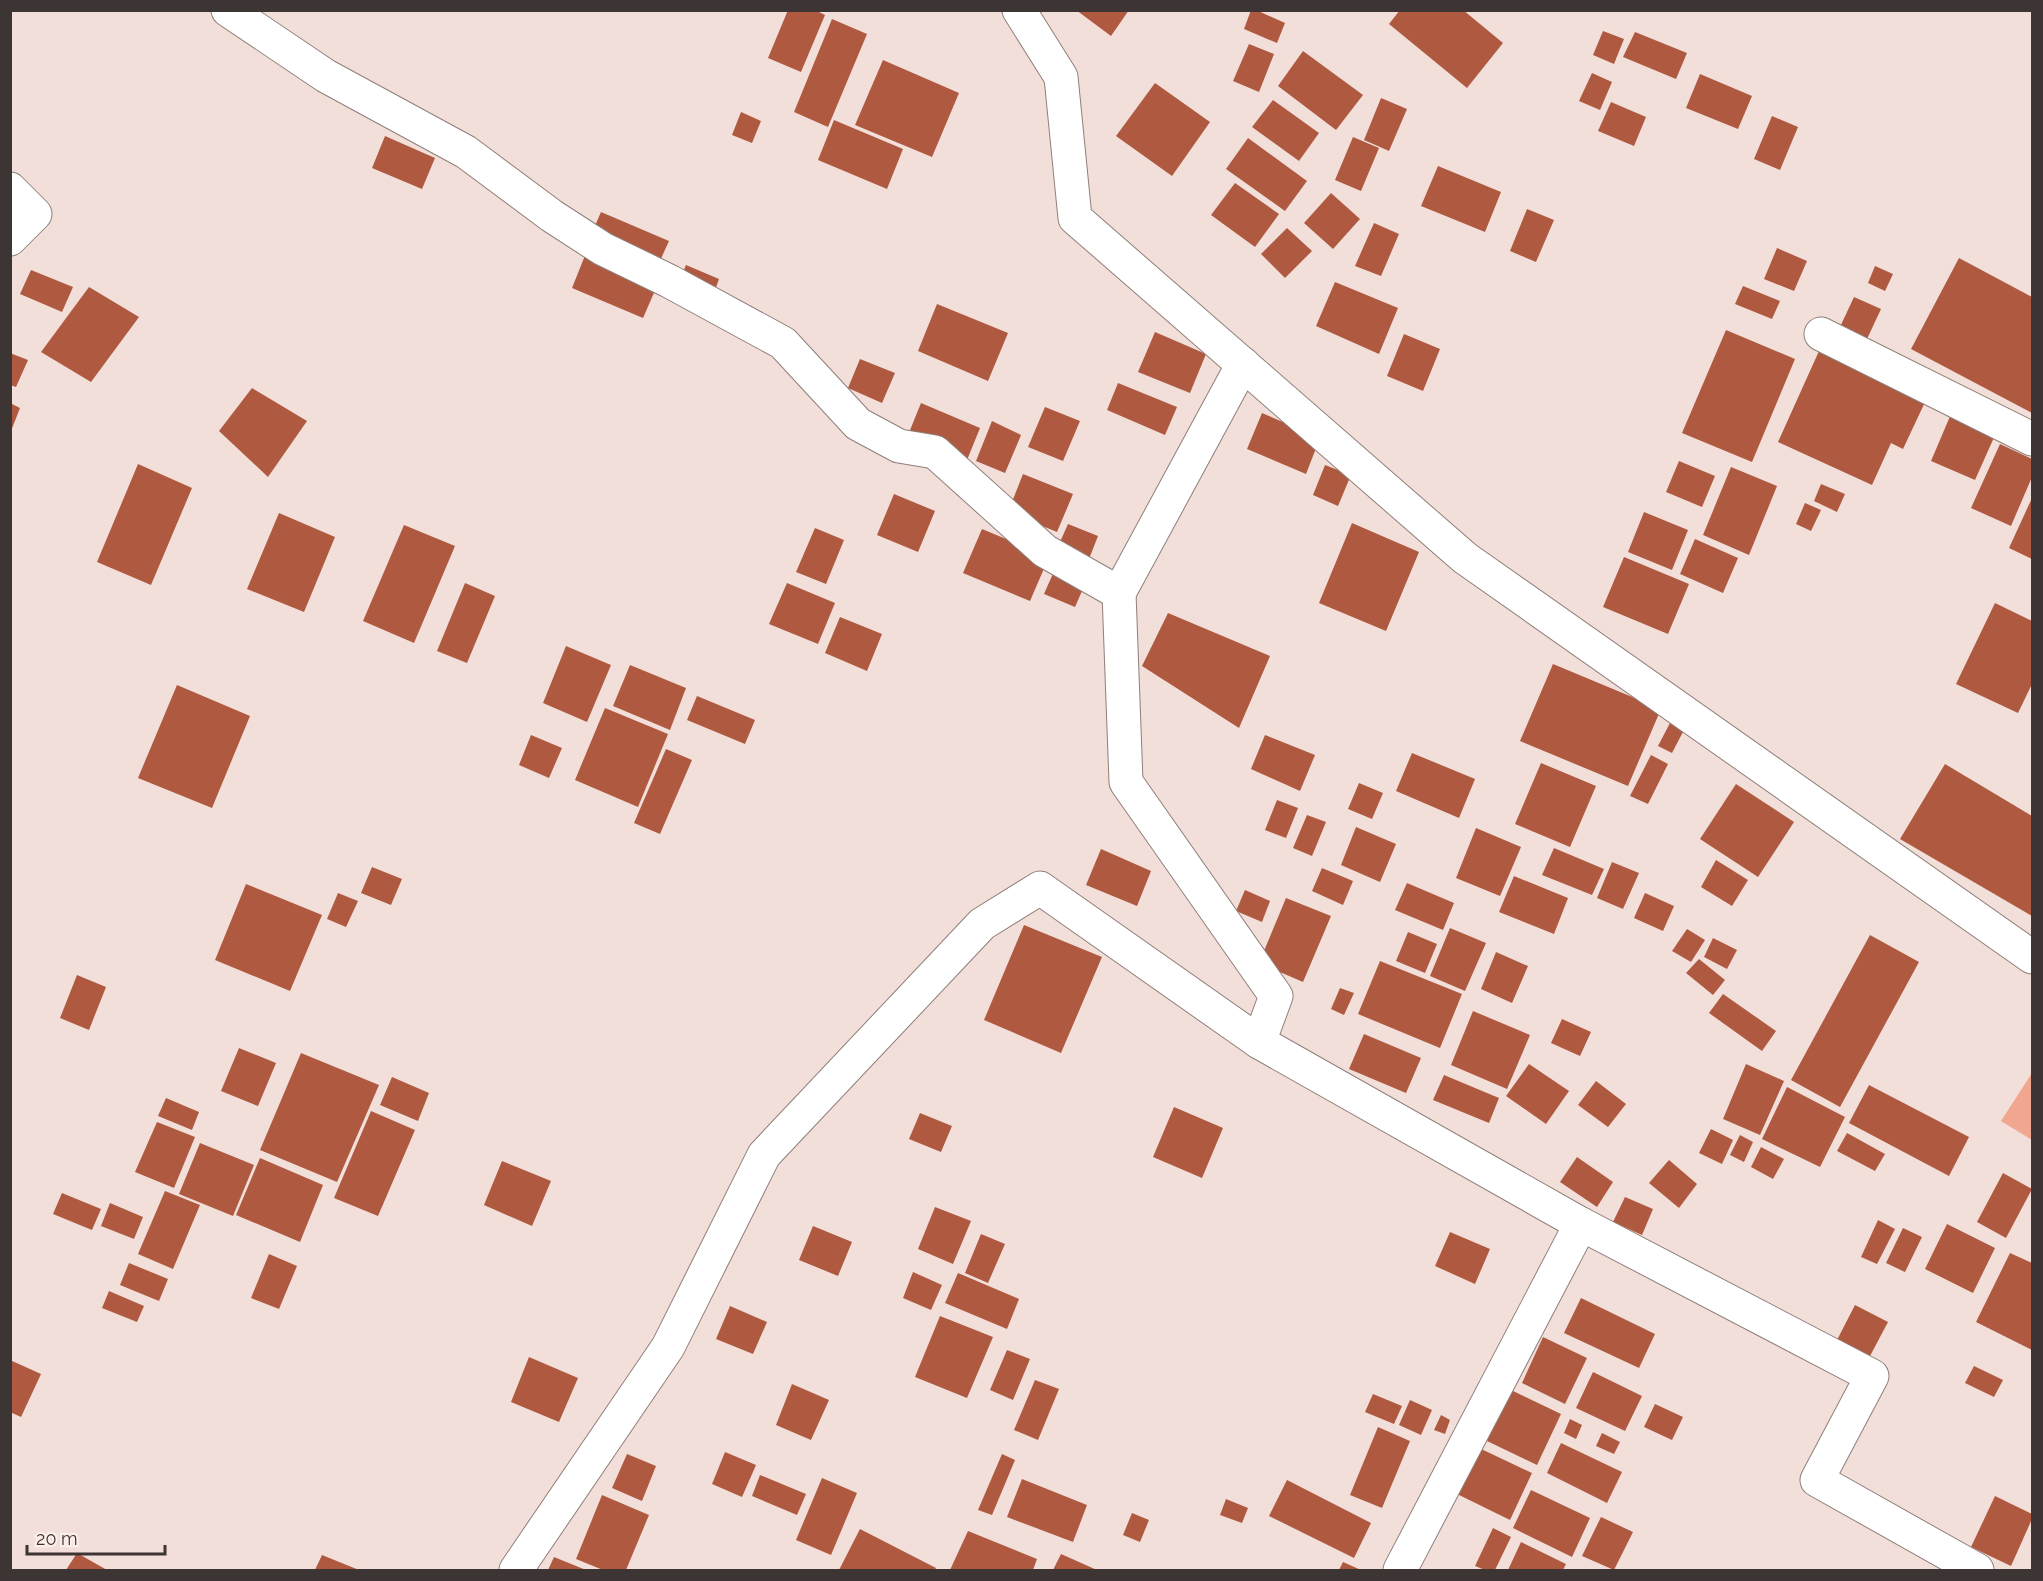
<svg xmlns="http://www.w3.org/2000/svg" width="2043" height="1581" viewBox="0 0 2043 1581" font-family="Raleway,sans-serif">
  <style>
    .green { fill: #f0a68f }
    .building { fill: #af5a40 }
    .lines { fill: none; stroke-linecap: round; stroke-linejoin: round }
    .street-casing { stroke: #8f7f79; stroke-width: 35 }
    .street { stroke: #fff; stroke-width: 33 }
  </style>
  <rect width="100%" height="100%" fill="#f2dfda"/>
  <path class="green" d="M2032,1073V1140L2001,1121Z"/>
  <g class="building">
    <path d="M788,10H815L825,15L801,72L768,58Z"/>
    <path d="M1076,10H1129L1111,36Z"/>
    <path d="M1251,10H1256L1285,23L1277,43L1244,29Z"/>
    <path d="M1400,10H1463L1503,43L1467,88L1389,24Z"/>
    <path d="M832,19L867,34L828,127L794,112Z"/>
    <path d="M1603,31L1624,39L1614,64L1593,55Z"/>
    <path d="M1635,32L1687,53L1676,79L1623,57Z"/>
    <path d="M1249,44L1274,54L1259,92L1233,81Z"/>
    <path d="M1303,51L1363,95L1336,130L1278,86Z"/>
    <path d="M883,60L959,93L932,157L855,125Z"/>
    <path d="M1592,73L1612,82L1600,110L1579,101Z"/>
    <path d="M1700,74L1752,96L1738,129L1686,108Z"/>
    <path d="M1155,83L1210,122L1172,176L1116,136Z"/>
    <path d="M1381,98L1407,109L1389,151L1364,140Z"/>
    <path d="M1273,100L1319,133L1299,161L1252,127Z"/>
    <path d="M1611,102L1646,117L1634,146L1598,131Z"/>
    <path d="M741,112L761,121L752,143L732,135Z"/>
    <path d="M1772,116L1798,127L1780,170L1754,159Z"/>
    <path d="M834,120L903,149L887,189L818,160Z"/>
    <path d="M385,136L435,158L422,189L372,168Z"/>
    <path d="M1353,137L1379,148L1361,191L1335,180Z"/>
    <path d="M1248,138L1307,181L1285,211L1226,169Z"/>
    <path d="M1438,166L1501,192L1485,232L1421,206Z"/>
    <path d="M1235,183L1279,214L1255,247L1211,215Z"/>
    <path d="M1331,193L1360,219L1333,249L1304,223Z"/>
    <path d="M1527,209L1554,220L1536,262L1510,251Z"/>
    <path d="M601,212L669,241L659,263L591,235Z"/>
    <path d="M1374,223L1399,234L1381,276L1355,266Z"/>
    <path d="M1287,228L1312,251L1285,278L1261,254Z"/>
    <path d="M588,248L660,279L643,318L572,288Z"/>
    <path d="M1777,248L1807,261L1794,291L1764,279Z"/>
    <path d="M1959,258L2032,297V413L1911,349Z"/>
    <path d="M686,265L719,279L713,296L679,282Z"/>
    <path d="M1875,266L1893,274L1885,291L1868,283Z"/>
    <path d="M31,270L73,287L62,312L20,294Z"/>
    <path d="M1335,282L1398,308L1379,354L1316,326Z"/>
    <path d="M1743,286L1780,301L1772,319L1735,304Z"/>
    <path d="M89,287L139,317L91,382L41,352Z"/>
    <path d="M1854,297L1881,309L1867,339L1840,327Z"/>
    <path d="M937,304L1008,333L988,381L918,351Z"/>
    <path d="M1726,330L1795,359L1752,462L1682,433Z"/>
    <path d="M1155,332L1206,354L1190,393L1138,372Z"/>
    <path d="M1404,334L1440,349L1423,391L1387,376Z"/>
    <path d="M1819,351L1926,400L1903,449L1891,443L1872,485L1778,442Z"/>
    <path d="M10,353L28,360L16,387L10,385Z"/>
    <path d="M860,359L895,373L882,403L848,388Z"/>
    <path d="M1118,383L1177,407L1165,435L1107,410Z"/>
    <path d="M252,388L307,421L268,477L219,431Z"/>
    <path d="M10,403L20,408L11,431H10Z"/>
    <path d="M921,403L980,428L967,460L908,435Z"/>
    <path d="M1045,407L1080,421L1063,461L1028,447Z"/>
    <path d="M1262,413L1320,438L1306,474L1247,449Z"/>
    <path d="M1951,414L1996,433L1975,480L1931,461Z"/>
    <path d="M992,421L1021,435L1005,473L976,461Z"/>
    <path d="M2000,444L2032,459V477L2011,526L1971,508Z"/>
    <path d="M1679,461L1715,476L1702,507L1666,492Z"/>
    <path d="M138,464L192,488L151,585L97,562Z"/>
    <path d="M1325,465L1351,475L1338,506L1313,495Z"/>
    <path d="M1731,467L1777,486L1749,555L1703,535Z"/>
    <path d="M1023,474L1073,494L1057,532L1008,512Z"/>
    <path d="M1821,484L1845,494L1837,512L1814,501Z"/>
    <path d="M894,494L935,511L918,552L877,535Z"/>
    <path d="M2032,498V559L2009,548Z"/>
    <path d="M1805,503L1821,510L1811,531L1796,524Z"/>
    <path d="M1644,512L1688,530L1672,570L1628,552Z"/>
    <path d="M279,513L335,537L304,612L247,589Z"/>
    <path d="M1352,523L1419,552L1386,631L1319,603Z"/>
    <path d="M1068,524L1098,536L1087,564L1056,551Z"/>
    <path d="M404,525L455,546L414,643L363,621Z"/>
    <path d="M815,528L844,540L826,584L796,572Z"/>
    <path d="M982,529L1049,557L1030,601L963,573Z"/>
    <path d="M1695,539L1738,558L1723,593L1680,574Z"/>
    <path d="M1624,557L1689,584L1668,634L1603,607Z"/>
    <path d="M1055,569L1086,582L1075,607L1044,594Z"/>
    <path d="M465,583L495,596L467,663L437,651Z"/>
    <path d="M787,583L835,603L818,644L769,624Z"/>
    <path d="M1995,603L2032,621V684L2018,713L1956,684Z"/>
    <path d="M1168,613L1270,656L1239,728L1142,666Z"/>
    <path d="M840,617L882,634L867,671L825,653Z"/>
    <path d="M566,646L611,665L587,722L543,703Z"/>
    <path d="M1553,664L1661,709L1628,786L1520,741Z"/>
    <path d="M630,665L686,688L670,730L613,706Z"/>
    <path d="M177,685L250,716L212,808L138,778Z"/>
    <path d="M697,696L755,720L745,744L687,720Z"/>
    <path d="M605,708L668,734L638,807L575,780Z"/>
    <path d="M1671,721L1685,728L1672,753L1658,746Z"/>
    <path d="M531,735L562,748L549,778L519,765Z"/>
    <path d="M1265,735L1315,755L1300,791L1251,769Z"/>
    <path d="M666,749L692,760L660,834L634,823Z"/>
    <path d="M1412,753L1475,779L1459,818L1396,791Z"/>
    <path d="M1651,755L1668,764L1648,804L1630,796Z"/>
    <path d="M1541,763L1596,786L1570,847L1515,824Z"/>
    <path d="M1945,764L2032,816V916L1900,839Z"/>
    <path d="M1359,783L1383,793L1372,819L1348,809Z"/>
    <path d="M1736,784L1794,822L1758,877L1700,839Z"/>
    <path d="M1277,800L1298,808L1286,838L1265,830Z"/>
    <path d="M1307,815L1326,822L1312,856L1293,848Z"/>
    <path d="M1356,827L1396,844L1380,882L1341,865Z"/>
    <path d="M1476,828L1521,847L1500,896L1456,878Z"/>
    <path d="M1554,848L1604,869L1592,895L1542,875Z"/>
    <path d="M1101,849L1151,871L1137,906L1086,885Z"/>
    <path d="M1716,860L1748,880L1732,906L1701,887Z"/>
    <path d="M1612,862L1639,873L1623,909L1597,898Z"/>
    <path d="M372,867L402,879L391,905L361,893Z"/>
    <path d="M1322,868L1353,881L1343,905L1312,891Z"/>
    <path d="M1514,876L1568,898L1554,934L1499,912Z"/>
    <path d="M1407,883L1454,903L1443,930L1395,910Z"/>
    <path d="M246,884L322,915L290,991L215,960Z"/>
    <path d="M1245,890L1270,901L1262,922L1236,911Z"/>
    <path d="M338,893L358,901L346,927L327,919Z"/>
    <path d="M1645,893L1674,906L1663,931L1634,918Z"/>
    <path d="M1286,898L1331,916L1303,982L1259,963Z"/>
    <path d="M1024,925L1102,957L1061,1053L984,1020Z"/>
    <path d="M1450,928L1486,943L1465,991L1430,976Z"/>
    <path d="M1687,929L1705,940L1691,962L1672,951Z"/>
    <path d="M1408,932L1437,944L1425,973L1396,961Z"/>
    <path d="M1870,935L1919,962L1840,1107L1791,1080Z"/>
    <path d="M1713,938L1737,950L1727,969L1704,957Z"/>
    <path d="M1496,952L1528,966L1512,1003L1481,989Z"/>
    <path d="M1699,959L1725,980L1713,995L1686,973Z"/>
    <path d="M1380,961L1462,994L1440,1048L1358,1014Z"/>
    <path d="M77,975L106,987L89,1030L60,1018Z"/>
    <path d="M1340,988L1354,993L1344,1015L1331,1009Z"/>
    <path d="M1723,994L1776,1031L1762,1051L1709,1013Z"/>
    <path d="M1473,1011L1530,1035L1507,1089L1451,1065Z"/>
    <path d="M1562,1019L1591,1032L1580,1056L1551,1043Z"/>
    <path d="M1364,1034L1421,1058L1406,1093L1349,1069Z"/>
    <path d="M239,1048L276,1063L258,1106L221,1091Z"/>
    <path d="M301,1053L379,1085L337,1182L260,1150Z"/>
    <path d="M1529,1064L1569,1091L1546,1124L1506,1096Z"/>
    <path d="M1746,1064L1784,1081L1760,1135L1723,1119Z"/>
    <path d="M1444,1075L1499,1098L1489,1123L1433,1100Z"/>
    <path d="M392,1077L429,1093L418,1121L380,1105Z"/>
    <path d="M1596,1081L1626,1104L1608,1127L1578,1105Z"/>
    <path d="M1869,1085L1969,1137L1949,1176L1849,1123Z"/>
    <path d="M1787,1087L1845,1117L1820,1167L1762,1139Z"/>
    <path d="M166,1098L199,1112L192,1130L158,1116Z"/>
    <path d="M1174,1107L1223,1128L1202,1178L1153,1157Z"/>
    <path d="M371,1111L415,1130L378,1216L334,1198Z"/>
    <path d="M920,1113L952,1126L941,1152L909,1139Z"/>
    <path d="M157,1122L195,1137L174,1188L135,1172Z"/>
    <path d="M1711,1129L1733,1140L1722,1164L1699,1153Z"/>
    <path d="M1847,1133L1885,1154L1875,1171L1837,1151Z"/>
    <path d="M1740,1135L1753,1142L1744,1162L1730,1155Z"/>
    <path d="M200,1143L254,1165L233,1216L179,1194Z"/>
    <path d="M1761,1147L1784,1159L1773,1179L1751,1167Z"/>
    <path d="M1577,1157L1613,1182L1597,1207L1560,1182Z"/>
    <path d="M260,1158L323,1185L300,1242L236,1215Z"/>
    <path d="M1669,1160L1697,1184L1679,1208L1649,1183Z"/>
    <path d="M502,1161L551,1181L532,1226L484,1205Z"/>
    <path d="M2003,1173L2032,1189L2006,1238L1977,1222Z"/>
    <path d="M165,1191L200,1205L173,1269L138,1254Z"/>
    <path d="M62,1193L101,1209L92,1230L53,1214Z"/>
    <path d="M1625,1197L1653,1209L1642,1235L1613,1222Z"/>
    <path d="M110,1203L143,1217L134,1239L101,1226Z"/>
    <path d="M935,1207L971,1221L953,1264L918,1249Z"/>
    <path d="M1878,1220L1895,1229L1877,1264L1861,1257Z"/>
    <path d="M1947,1224L1995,1248L1973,1293L1925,1269Z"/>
    <path d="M813,1226L852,1242L838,1276L799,1260Z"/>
    <path d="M1903,1228L1922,1237L1905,1272L1886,1263Z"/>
    <path d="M1450,1232L1490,1249L1475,1284L1435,1266Z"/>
    <path d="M981,1234L1005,1244L988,1283L965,1273Z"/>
    <path d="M2010,1253L2032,1263V1350L1976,1322Z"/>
    <path d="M269,1254L297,1266L279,1309L251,1298Z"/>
    <path d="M129,1263L168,1279L159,1301L120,1285Z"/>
    <path d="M913,1272L942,1285L931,1310L903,1298Z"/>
    <path d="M958,1273L1019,1299L1007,1329L945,1303Z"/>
    <path d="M109,1291L144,1306L137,1322L102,1308Z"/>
    <path d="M1581,1298L1655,1334L1639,1368L1564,1333Z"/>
    <path d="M1855,1305L1888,1322L1870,1356L1837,1340Z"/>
    <path d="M730,1306L767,1322L753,1354L716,1339Z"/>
    <path d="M940,1316L993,1337L967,1398L915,1377Z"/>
    <path d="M1543,1337L1587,1358L1565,1404L1522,1383Z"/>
    <path d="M1007,1350L1030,1359L1013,1400L990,1390Z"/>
    <path d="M529,1357L578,1378L559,1422L511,1402Z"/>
    <path d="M10,1360L41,1374L21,1417L10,1412Z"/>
    <path d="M1974,1366L2003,1380L1994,1397L1965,1383Z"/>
    <path d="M1593,1372L1642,1396L1625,1431L1576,1408Z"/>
    <path d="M1035,1380L1059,1389L1038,1440L1014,1430Z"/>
    <path d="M792,1384L829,1400L811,1440L776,1425Z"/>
    <path d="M1511,1390L1561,1414L1537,1465L1487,1441Z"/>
    <path d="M1373,1394L1402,1406L1394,1424L1365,1412Z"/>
    <path d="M1410,1400L1432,1410L1421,1435L1399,1425Z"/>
    <path d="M1655,1404L1683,1417L1672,1440L1644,1427Z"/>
    <path d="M1441,1415L1450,1420L1445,1434L1434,1430Z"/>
    <path d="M1570,1419L1582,1425L1576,1439L1564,1433Z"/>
    <path d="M1378,1427L1410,1441L1382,1508L1350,1495Z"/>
    <path d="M1602,1433L1620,1442L1614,1454L1596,1446Z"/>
    <path d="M1561,1443L1622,1472L1607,1503L1547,1473Z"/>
    <path d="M1477,1447L1532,1473L1510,1520L1455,1493Z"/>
    <path d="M725,1452L756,1465L742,1497L712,1484Z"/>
    <path d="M627,1454L656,1466L642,1501L612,1488Z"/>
    <path d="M1002,1454L1015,1460L992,1515L978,1510Z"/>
    <path d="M760,1475L806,1494L797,1515L752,1496Z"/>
    <path d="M822,1478L857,1493L831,1555L796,1540Z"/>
    <path d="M1022,1479L1087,1505L1073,1542L1007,1517Z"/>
    <path d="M1287,1480L1371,1523L1354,1558L1269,1516Z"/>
    <path d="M1531,1490L1590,1518L1572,1557L1513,1528Z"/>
    <path d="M602,1495L649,1515L626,1570H603L576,1559Z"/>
    <path d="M1995,1496L2032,1514V1519L2011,1566L1971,1547Z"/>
    <path d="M1226,1499L1248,1508L1242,1523L1220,1515Z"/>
    <path d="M1132,1513L1149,1520L1140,1542L1123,1535Z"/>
    <path d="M1601,1517L1633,1532L1614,1570L1582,1556Z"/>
    <path d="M1493,1528L1511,1537L1495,1570H1485L1475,1566Z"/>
    <path d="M860,1529L936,1568L935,1570H839Z"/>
    <path d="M968,1531L1037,1559L1033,1570H950Z"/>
    <path d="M1521,1542L1566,1564L1563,1570H1508Z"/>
    <path d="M77,1553L107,1570H66Z"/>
    <path d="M1061,1554L1097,1570H1053Z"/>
    <path d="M322,1555L359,1570H315Z"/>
    <path d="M554,1557L586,1570H548Z"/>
    <path d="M1343,1562L1361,1570H1339Z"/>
  </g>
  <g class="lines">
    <g class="street-casing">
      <g id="street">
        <path d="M228,10L326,76L466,152L552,216L603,249L669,281L783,343L858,424L899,446L935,452L1045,551L1119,593L1126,782L1276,996L1259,1042"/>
        <path d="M1019,10L1061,77L1075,218L1465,558L2032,957"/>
        <path d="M10,189L35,214L10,239"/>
        <path d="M1821,334L2032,439"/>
        <path d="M1119,593L1243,364"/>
        <path d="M1581,1224L1872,1376L1817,1480L1977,1570"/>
        <path d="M516,1570L668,1347L764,1155L982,924L1040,888L1259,1042L1581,1224L1400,1570"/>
      </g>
    </g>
    <use href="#street" class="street"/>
  </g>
  <rect width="2043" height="1581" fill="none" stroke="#3c3533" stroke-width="24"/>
  <path d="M27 1545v9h138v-9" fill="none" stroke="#3c3533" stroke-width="3"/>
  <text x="36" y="1545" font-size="18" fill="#3c3533" stroke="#fdeee9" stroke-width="4.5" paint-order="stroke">20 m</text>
</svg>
